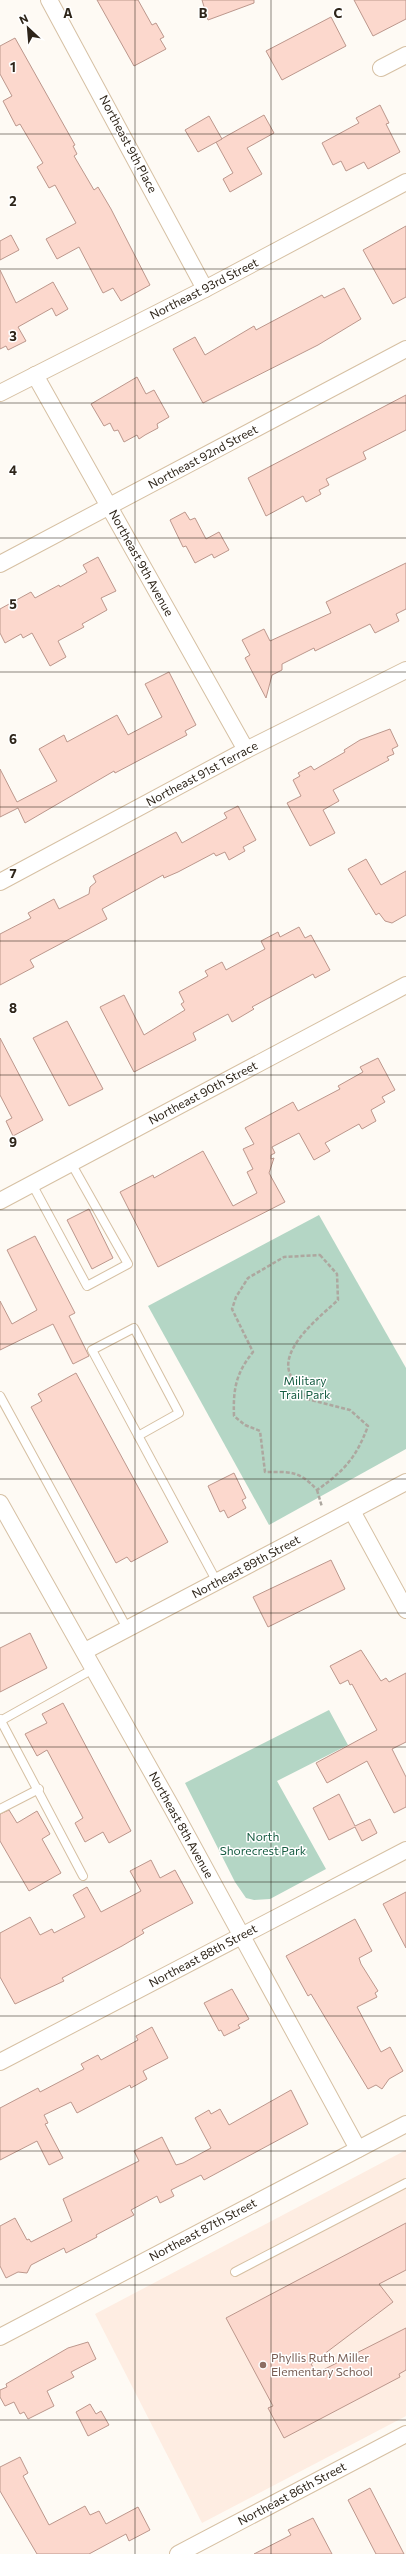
<svg xmlns="http://www.w3.org/2000/svg" width="406" height="2554" viewBox="0 0 406 2554" font-family="Commissioner,sans-serif">
  <style>
    .education { fill: #feede2 }
    .green { fill: #b4d6c5 }
    .building { fill: #fcd8cd; stroke: #bc978c }
    .lines { fill: none; stroke-linecap: round; stroke-linejoin: round }
    .lane-casing { stroke: #d6c0a3; stroke-width: 10 }
    .street-casing { stroke: #d6c0a3; stroke-width: 18 }
    .path { stroke: #ada79f; stroke-width: 2.5; stroke-dasharray: 4 2; stroke-linecap: butt }
    .lane { stroke: #fff; stroke-width: 8 }
    .street { stroke: #fff; stroke-width: 16 }
    .grid { fill: none; stroke: #2e251a; stroke-width: 1; stroke-opacity: 0.55 }
    .education-dot { fill: #8d6e63; stroke: #fff; stroke-width: 1.5 }
    .labels { text-anchor: middle; stroke-width: 3; stroke-linejoin: round; paint-order: stroke }
    .street-label { font-size: 12px; fill: #2e251a; stroke: #fff }
    .park-label { font-size: 12px; fill: #155b41; stroke: #fff }
    .education-label { font-size: 12px; fill: #785e54; stroke: #fff; text-anchor: start }
    .grid-label { font-size: 13px; text-anchor: middle; font-weight: bold; fill: #2e251a; stroke: #fff; stroke-width: 3; stroke-linejoin: round; paint-order: stroke }
  </style>
  <rect width="100%" height="100%" fill="#fefaf4"/>
  <path class="education" d="M406,2150V2416L202,2523L95,2314Z"/>
  <g class="green">
    <path d="M319,1215L406,1368V1449L269,1525L148,1306Z"/>
    <path d="M329,1710L348,1745L277,1781L326,1869L270,1899L254,1900L246,1898L235,1882L185,1783Z"/>
  </g>
  <g class="building">
    <path d="M97,0H138L152,25L156,23L164,37L160,39L166,49L134,66Z"/>
    <path d="M202,0H254V3L208,20Z"/>
    <path d="M354,0H406V19L373,36Z"/>
    <path d="M331,17L346,46L282,80L266,51Z"/>
    <path d="M15,38L75,145L73,146L77,154L74,156L94,190L98,187L111,209L150,285L121,301L113,288L103,293L79,247L57,259L46,239L76,223L55,185L49,188L37,167L43,163L20,124L16,126L3,101L12,96L0,74V46Z"/>
    <path d="M380,105L389,123L386,124L400,152L368,169L364,162L346,171L341,161L333,165L322,143L359,123L356,118Z"/>
    <path d="M264,115L274,133L247,148L262,174L230,192L223,179L233,173L216,142Z"/>
    <path d="M209,116L222,139L198,152L185,130Z"/>
    <path d="M406,226V297L393,304L363,250Z"/>
    <path d="M11,235L19,250L0,260V241Z"/>
    <path d="M0,270L16,303L53,282L68,309L56,316L52,308L18,327L26,341L8,350L6,346L0,349Z"/>
    <path d="M344,288L361,319L318,345L203,403L173,349L195,337L205,355L254,326L256,330L322,295L324,298Z"/>
    <path d="M137,377L146,394L154,390L169,417L157,424L158,428L145,435L139,439L137,435L124,442L118,430L114,431L110,423L104,426L91,404Z"/>
    <path d="M406,395V430L363,452L366,459L326,479L329,485L319,490L321,494L306,502L303,496L266,516L248,478Z"/>
    <path d="M185,512L190,520L195,518L206,539L219,532L229,550L214,558L212,554L195,563L186,546L183,547L170,520Z"/>
    <path d="M98,557L116,591L101,598L107,610L82,624L84,627L58,641L66,657L50,666L32,633L23,638L21,634L5,643L0,633V609L31,592L35,598L59,585L60,587L87,572L83,565Z"/>
    <path d="M406,563V609L396,614L399,621L375,633L370,624L315,651L314,648L282,664V670L272,675L266,698L245,658L250,655L242,640L264,629L270,641L331,613L326,602Z"/>
    <path d="M169,672L196,725L185,731L187,735L115,773L114,771L25,823L18,808L0,817V769L17,802L57,781L39,749L64,735L67,742L117,715L128,735L162,717L145,684Z"/>
    <path d="M390,729L398,746L392,749L394,754L387,757L389,760L333,790L339,801L323,810L335,833L310,846L287,803L301,796L293,780L300,776L298,773L311,766L314,770L345,752L344,750L360,740Z"/>
    <path d="M238,806L256,840L243,847L245,851L229,860L225,852L216,856L214,853L178,872L164,878L163,875L102,909L107,919L30,960L34,967L0,985V934L31,918L28,913L54,899L59,909L89,894L90,887L96,882L93,876L176,832L182,843L227,818L224,813Z"/>
    <path d="M366,859L381,885L406,871V915L392,923L385,921L379,913L376,915L348,869Z"/>
    <path d="M299,927L305,938L311,935L330,970L315,978L313,974L252,1007L254,1009L232,1022L228,1014L193,1033L196,1040L134,1072L100,1007L124,995L144,1035L185,1010L181,1004L184,1002L179,992L208,976L205,971L222,962L226,970L265,949L261,941L278,932L280,937Z"/>
    <path d="M67,1021L103,1089L69,1106L33,1038Z"/>
    <path d="M0,1038L43,1120L13,1136L6,1121L12,1118L0,1095Z"/>
    <path d="M378,1058L395,1090L382,1097L385,1102L371,1110L376,1121L362,1129L359,1124L325,1143L330,1151L314,1160L299,1133L272,1147L275,1153L271,1155V1159L274,1158L269,1173L285,1202L158,1267L120,1192L153,1175L154,1178L203,1151L233,1206L257,1193L247,1172L253,1169L243,1149L254,1144L245,1128L293,1102L298,1111L340,1089L338,1086L363,1072L360,1067Z"/>
    <path d="M89,1209L113,1258L92,1269L67,1220Z"/>
    <path d="M35,1236L75,1313L69,1316L89,1356L73,1364L53,1324L0,1350V1301L12,1324L37,1310L7,1250Z"/>
    <path d="M76,1373L168,1542L131,1562L127,1557L116,1563L31,1407L42,1401L38,1394Z"/>
    <path d="M234,1473L246,1498L242,1500L246,1508L228,1518L224,1510L220,1512L208,1486Z"/>
    <path d="M331,1560L345,1589L268,1627L253,1597Z"/>
    <path d="M30,1633L47,1668L0,1692V1648Z"/>
    <path d="M361,1650L381,1681L386,1678L389,1682L406,1673V1742L392,1749L406,1777V1807L394,1813L367,1761L327,1783L316,1763L377,1730L352,1684L350,1685L348,1680L340,1684L330,1666Z"/>
    <path d="M63,1703L131,1831L109,1843L103,1832L85,1842L75,1823L83,1818L47,1750L37,1756L25,1734L47,1723L42,1714Z"/>
    <path d="M339,1794L355,1826L370,1819L377,1833L362,1841L355,1827L329,1840L313,1808Z"/>
    <path d="M9,1810L17,1823L37,1811L50,1834L42,1839L61,1873L29,1891L0,1841V1814Z"/>
    <path d="M151,1860L160,1878L175,1870L193,1903L142,1930L144,1933L122,1946L62,1978L64,1981L15,2004L0,1977V1933L30,1917L40,1935L52,1929L54,1933L85,1917L73,1895L87,1887L101,1912L141,1891L130,1871Z"/>
    <path d="M406,1892V1948L383,1904Z"/>
    <path d="M355,1919L372,1951L359,1958L361,1964L378,1991L375,1993L377,1997L357,2007L381,2052L390,2047L403,2071L389,2079L382,2089L376,2085L368,2089L311,1994L308,1996L286,1956Z"/>
    <path d="M232,1989L249,2019L238,2025L240,2028L224,2036L221,2030L219,2031L204,2003Z"/>
    <path d="M152,2027L168,2058L143,2071L147,2079L131,2088L130,2085L77,2113L71,2102L44,2115L48,2123L45,2124L63,2158L49,2165L37,2141L0,2160V2108L38,2088L40,2092L84,2069L81,2064L98,2055L101,2060L138,2040L136,2036Z"/>
    <path d="M291,2090L308,2124L204,2180L201,2175L171,2190L174,2196L160,2203L157,2196L131,2210L134,2215L96,2235L97,2237L66,2253L64,2248L31,2265L27,2273L18,2272L6,2278L0,2266V2226L15,2218L27,2240L29,2239L31,2242L72,2221L63,2199L139,2161L134,2151L162,2137L176,2165L183,2163L211,2148L195,2118L209,2110L211,2114L220,2109L229,2125Z"/>
    <path d="M406,2223V2270L379,2284L393,2302L311,2364L317,2373L406,2328V2370L399,2374L400,2377L284,2438L268,2408L273,2406L226,2318Z"/>
    <path d="M88,2342L96,2359L71,2372L74,2377L47,2391L54,2406L28,2419L24,2412L20,2414L14,2402L5,2406L0,2397V2390L7,2387L6,2384L68,2348Z"/>
    <path d="M90,2404L96,2414L101,2411L109,2425L88,2436L76,2412Z"/>
    <path d="M20,2457L28,2473L23,2476L49,2525L85,2506L90,2515L99,2511L106,2524L138,2507L150,2530L129,2541L126,2534L89,2554H37L0,2491V2467Z"/>
    <path d="M370,2488L404,2554H376L348,2500Z"/>
    <path d="M313,2518L332,2554H254L291,2535L288,2530Z"/>
  </g>
  <g class="lines">
    <g class="lane-casing">
      <g id="lane">
        <path d="M32,1184L87,1286L128,1264L71,1163"/>
        <path d="M0,1396L128,1630"/>
        <path d="M138,1436L179,1413L134,1328L92,1350L217,1582"/>
        <path d="M0,1719L83,1876"/>
        <path d="M2,1720L95,1668"/>
        <path d="M0,1809L39,1789"/>
        <path d="M235,2272L406,2183"/>
      </g>
    </g>
    <g class="street-casing">
      <g id="street">
        <path d="M49,0L205,289"/>
        <path d="M381,68L406,55"/>
        <path d="M35,375L246,750"/>
        <path d="M0,393L205,289L406,182"/>
        <path d="M0,564L406,349"/>
        <path d="M0,882L246,750L406,670"/>
        <path d="M0,1201L406,985"/>
        <path d="M0,1503L172,1808L358,2149"/>
        <path d="M352,1511L406,1610"/>
        <path d="M85,1651L406,1482"/>
        <path d="M0,2062L406,1850"/>
        <path d="M0,2337L406,2124"/>
        <path d="M178,2554L406,2434"/>
      </g>
    </g>
    <g class="path">
      <path d="M320,1255L337,1274L338,1300C322,1315 279,1348 290,1374C294,1383 302,1391 307,1399L350,1410L368,1426C356,1458 344,1471 317,1490C299,1470 290,1472 265,1472L260,1431L245,1425L234,1416C233,1389 236,1373 253,1352L232,1309L236,1297L248,1278L284,1257Z"/>
      <path d="M317,1490L322,1507"/>
    </g>
    <use href="#lane" class="lane"/>
    <use href="#street" class="street"/>
  </g>
  <path class="grid" d="M135,0V2554M271,0V2554M0,134H406M0,269H406M0,403H406M0,538H406M0,672H406M0,807H406M0,941H406M0,1075H406M0,1210H406M0,1344H406M0,1479H406M0,1613H406M0,1747H406M0,1882H406M0,2016H406M0,2151H406M0,2285H406M0,2420H406"/>
  <circle class="education-dot" cx="263" cy="2365" r="4"/>
  <g class="labels">
    <g class="street-label">
      <text transform="translate(128 144) rotate(62)" y="4">Northeast 9th Place</text>
      <text transform="translate(204 289) rotate(-27)" y="4">Northeast 93rd Street</text>
      <text transform="translate(203 457) rotate(-28)" y="4">Northeast 92nd Street</text>
      <text transform="translate(141 563) rotate(61)" y="4">Northeast 9th Avenue</text>
      <text transform="translate(202 774) rotate(-28)" y="4">Northeast 91st Terrace</text>
      <text transform="translate(203 1093) rotate(-28)" y="4">Northeast 90th Street</text>
      <text transform="translate(246 1567) rotate(-28)" y="4">Northeast 89th Street</text>
      <text transform="translate(181 1825) rotate(61)" y="4">Northeast 8th Avenue</text>
      <text transform="translate(203 1956) rotate(-28)" y="4">Northeast 88th Street</text>
      <text transform="translate(203 2230) rotate(-28)" y="4">Northeast 87th Street</text>
      <text transform="translate(292 2494) rotate(-28)" y="4">Northeast 86th Street</text>
    </g>
    <g class="park-label">
      <text x="305" y="1385">Military<tspan x="305" dy="14">Trail Park</tspan></text>
      <text x="263" y="1841">North<tspan x="263" dy="14">Shorecrest Park</tspan></text>
    </g>
    <g class="education-label">
      <text x="271" y="2362">Phyllis Ruth Miller<tspan x="271" dy="14">Elementary School</tspan></text>
    </g>
  </g>
  <g class="grid-label">
    <text x="68" y="18">A</text>
    <text x="203" y="18">B</text>
    <text x="338" y="18">C</text>
    <text x="13" y="72">1</text>
    <text x="13" y="206">2</text>
    <text x="13" y="341">3</text>
    <text x="13" y="475">4</text>
    <text x="13" y="609">5</text>
    <text x="13" y="744">6</text>
    <text x="13" y="878">7</text>
    <text x="13" y="1013">8</text>
    <text x="13" y="1147">9</text>
  </g>
  <g transform="translate(28 28) rotate(334)" stroke="#ffffff" stroke-width="3" paint-order="stroke">
  <path d="M0-3L7 15L0 10L-7 15Z" fill="#2e251a"/>
  <text y="-6" font-size="11" font-weight="bold" text-anchor="middle" fill="#2e251a">N</text>
  </g>
</svg>
